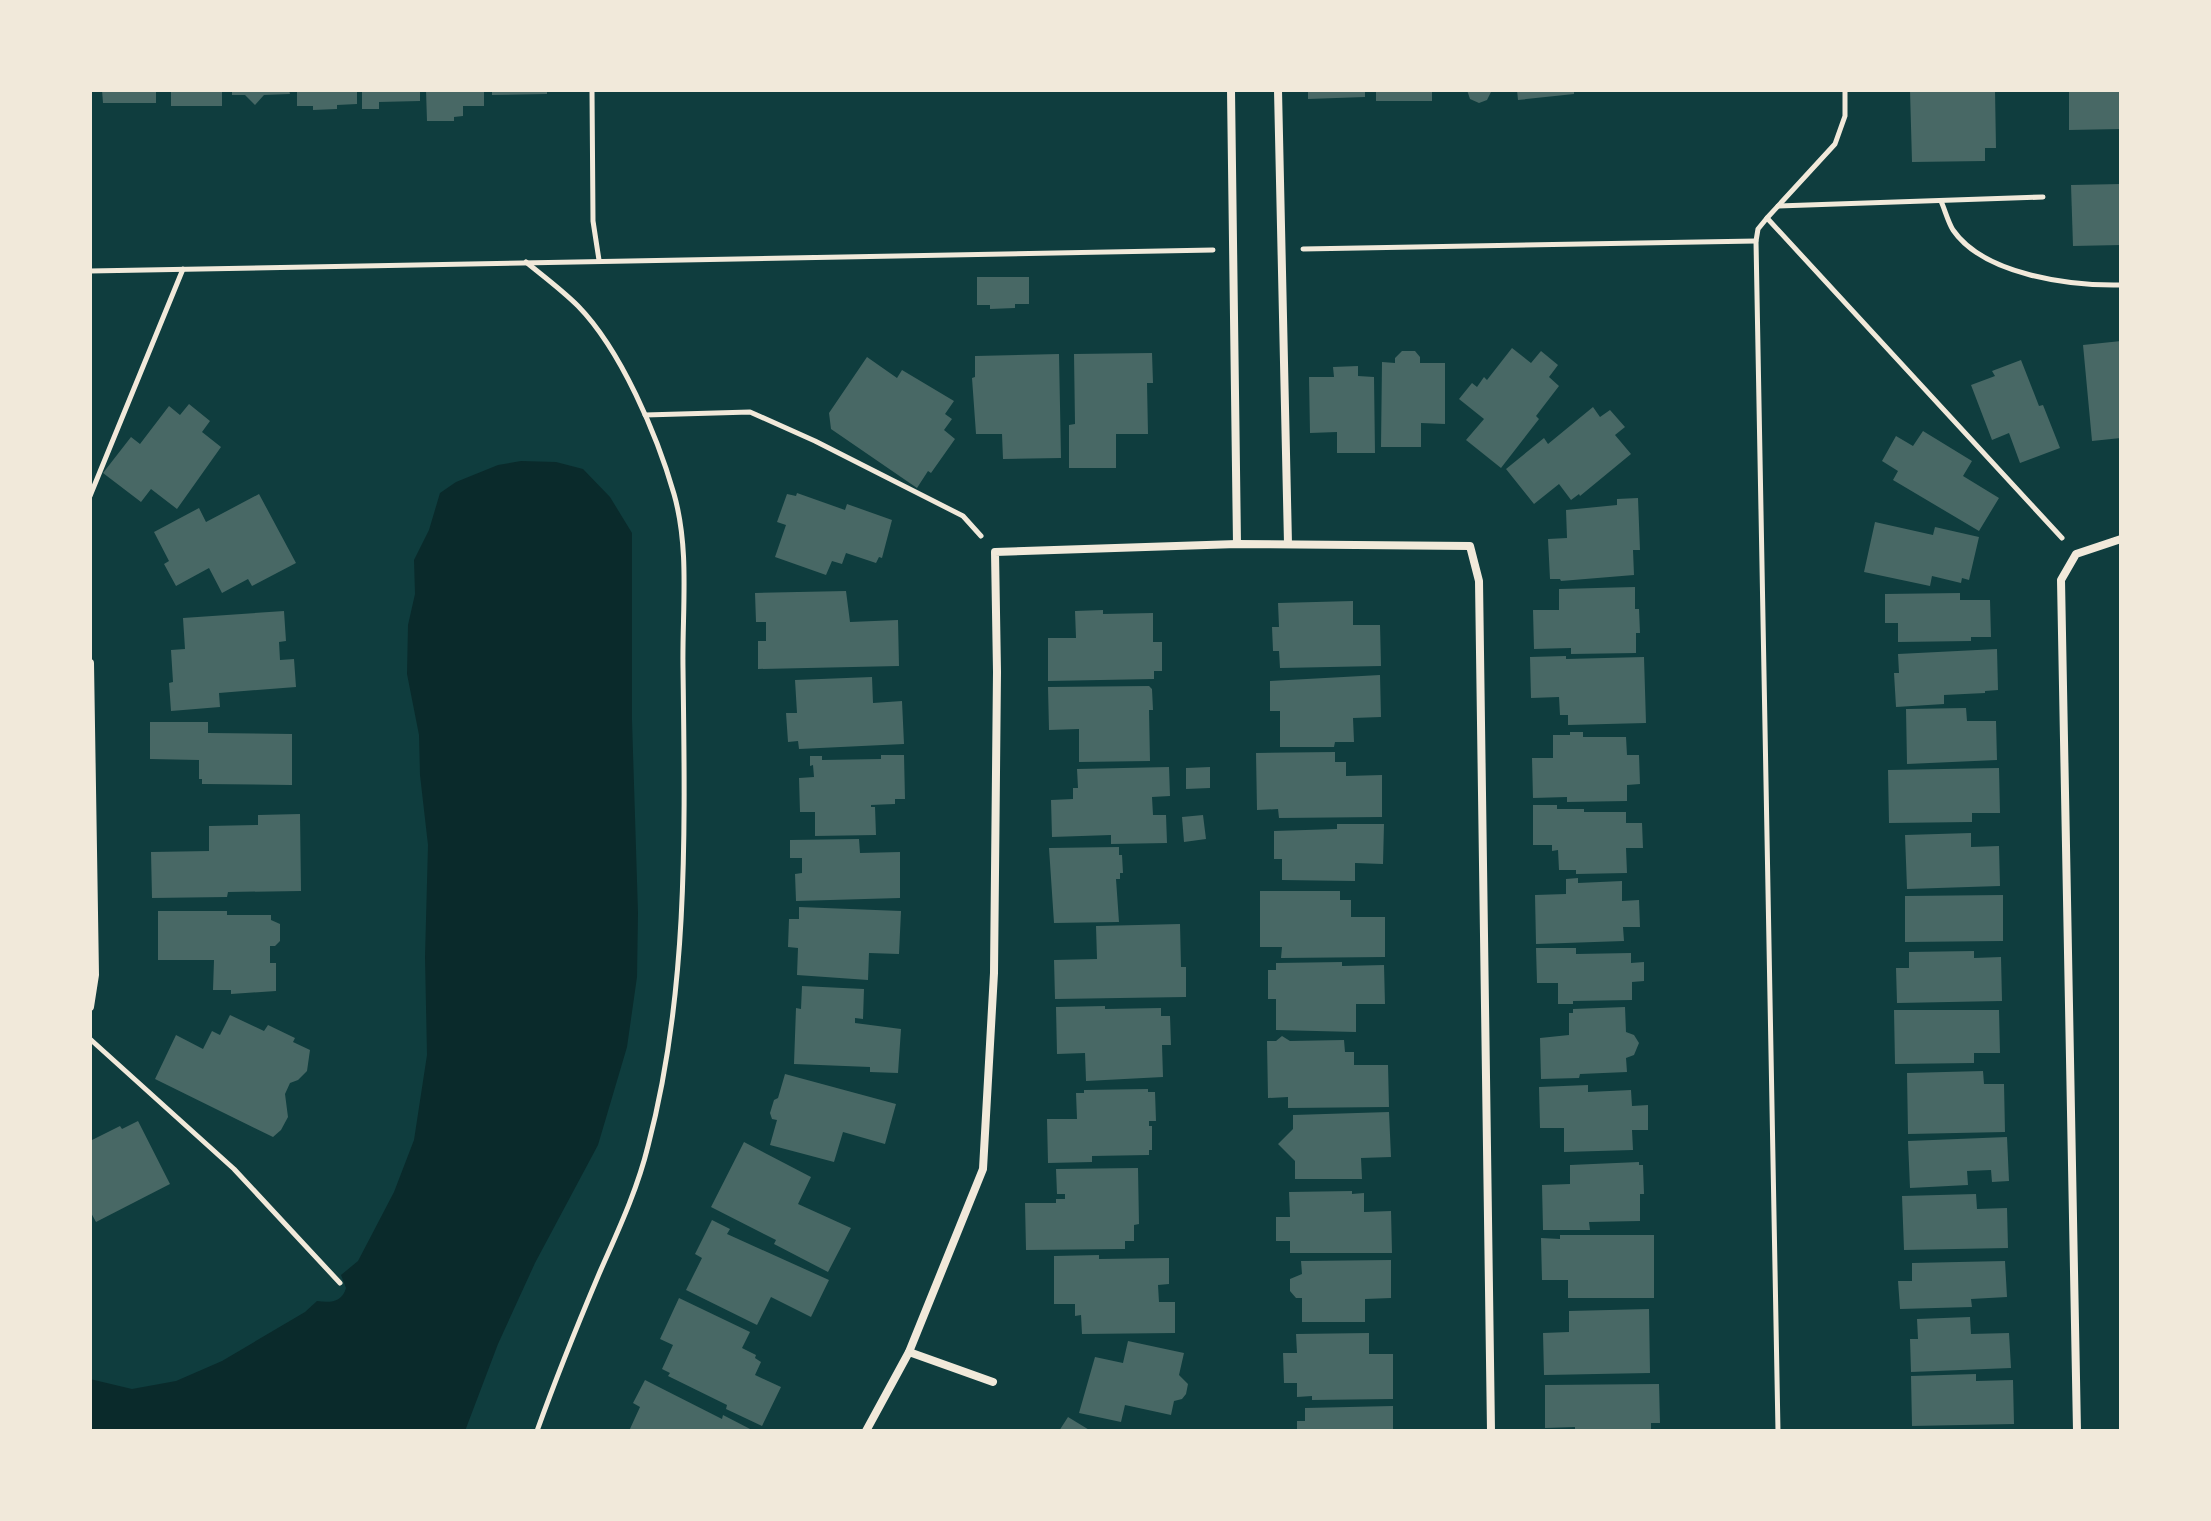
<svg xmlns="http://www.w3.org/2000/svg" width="2211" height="1521" viewBox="0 0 2211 1521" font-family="'Open Sans',sans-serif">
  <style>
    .water { fill: #0a2a2b }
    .building { fill: #486865 }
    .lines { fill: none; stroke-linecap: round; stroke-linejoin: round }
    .path { stroke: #f1e9da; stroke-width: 5 }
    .minor { stroke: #f1e9da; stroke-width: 8 }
  </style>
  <rect width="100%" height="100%" fill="#0f3d3e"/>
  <path class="water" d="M521,461L556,462L583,469L610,497L632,533V720L638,913L637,977L627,1047L598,1145L535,1263L498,1344L465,1431H90V1379L132,1389L176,1381L222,1361L305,1312L317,1301C331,1303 342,1302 346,1288L341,1275L358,1261L394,1192L414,1140L427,1055L425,957L428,845L420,775L419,735L407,674L408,625L415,594L414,560L429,530L440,493L456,482L498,465Z"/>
  <g class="building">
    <path d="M102,90H156V103H103Z"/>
    <rect x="171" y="90" width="51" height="16"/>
    <path d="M232,90H289L290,94L264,95L255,105L245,95H232Z"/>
    <path d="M297,90H357V104L337,105V109L313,110V106H297Z"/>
    <path d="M362,90H420V101L379,102V109H362Z"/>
    <path d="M426,90H484V106H463V116L454,117V121H427Z"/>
    <path d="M492,90H547V94L492,95Z"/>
    <path d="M1308,90H1365V97L1308,99Z"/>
    <rect x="1376" y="90" width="56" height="11"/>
    <path d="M1467,90H1491V92L1487,100L1479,103L1470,99Z"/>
    <path d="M1517,90H1574V94L1518,100Z"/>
    <path d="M1910,90H1995L1996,148H1985V161L1912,162Z"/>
    <path d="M2069,90H2121V129L2069,130Z"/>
    <path d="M2121,184V245L2073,246L2071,185Z"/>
    <path d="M977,277H1029V304H1015V308L990,309V305H977Z"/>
    <path d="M2121,341V438L2092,441L2083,345Z"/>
    <path d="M1512,348L1531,363L1541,351L1558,365L1549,377L1559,386L1536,416L1539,419L1501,468L1466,440L1484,419L1459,399L1472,383L1477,387L1484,377L1487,380Z"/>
    <path d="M1402,351H1415L1420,357V363H1445V424L1421,423V447H1381L1382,362L1395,363V358Z"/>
    <path d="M1152,353L1153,383H1147L1148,434H1116V468H1069V425L1075,424L1074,354Z"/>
    <path d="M1059,354L1061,458L1003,459L1002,434H976L972,378L975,377V356Z"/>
    <path d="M867,357L897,378L902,370L954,401L945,414L952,419L944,430L955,439L931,473L928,471L917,488L831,429L829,413Z"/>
    <path d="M2021,360L2039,406L2043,405L2060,448L2020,463L2009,433L1992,440L1971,385L1995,376L1992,371Z"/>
    <path d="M1358,366V376L1374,377L1375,453H1337V432L1310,433L1309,377H1334L1333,367Z"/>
    <path d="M189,404L210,421L202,432L221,447L177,509L151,489L141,502L103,473L131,437L140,444L169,406L180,415Z"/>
    <path d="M1593,407L1600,417L1610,410L1625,427L1615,435L1631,454L1580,496L1579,494L1571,500L1559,484L1534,504L1506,469L1544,438L1548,444Z"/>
    <path d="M1923,431L1972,461L1963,476L1999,498L1979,531L1893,480L1898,471L1882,461L1896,436L1913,446Z"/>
    <path d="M797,493L845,510L847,504L892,520L882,558L879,557L876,563L846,553L842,564L832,561L826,575L775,557L786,525L777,522L787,494L796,496Z"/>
    <path d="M259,494L296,563L252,586L248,579L222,593L209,568L176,586L164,564L169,561L154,532L199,508L206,522Z"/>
    <path d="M1638,498L1640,550H1633L1634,575L1561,581L1560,579H1550L1548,539L1567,538L1566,510L1617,505V499Z"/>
    <path d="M1875,522L1933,535L1935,527L1979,537L1969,580L1962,578L1961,583L1932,576L1930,586L1864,572Z"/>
    <path d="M1635,587V609H1639L1640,633H1636V653L1571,654V648L1534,649L1533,610H1559V589Z"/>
    <path d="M846,591L850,622L898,620L899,666L758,669V641H766V622H756L755,593Z"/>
    <path d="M1960,593V600H1990L1991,637H1971V641L1898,642V623H1885V594Z"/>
    <path d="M1353,601V625H1380L1381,666L1280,668L1279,651H1273L1272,627H1279L1278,603Z"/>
    <path d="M1103,610V614L1153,613V642H1162V671H1154V679L1048,681V638H1076L1075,611Z"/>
    <path d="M284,611L286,641L279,642L280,660L294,659L296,687L219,693L220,707L171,711L169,683L173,682L171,650L185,649L183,618Z"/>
    <path d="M1997,649L1998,690L1985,691V693L1944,695V704L1896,707L1894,673H1899L1898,654Z"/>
    <path d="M1566,656V659L1644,657L1646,723L1568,725V715H1560L1559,697L1531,698L1530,657Z"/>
    <path d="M1380,675L1381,717L1353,718L1354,742H1335L1334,747H1280V711H1270V681Z"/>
    <path d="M872,677L873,703L902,701L904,744L799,749L798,741L788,742L786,713H797L795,680Z"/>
    <path d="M1149,686L1152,689L1153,710H1149L1150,761L1079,762V729L1049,730L1048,687Z"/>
    <path d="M1966,708L1967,721H1996L1997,760L1907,764L1906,709Z"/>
    <path d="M150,722H208V733L292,734V785L202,784V779H199V760L150,759Z"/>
    <path d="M1570,732H1583V737H1626L1627,755H1639L1640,784L1627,785V801L1567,802V797L1533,798L1532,758H1553V735H1570Z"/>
    <path d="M1335,752V762H1346V776L1382,775V817L1279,818L1278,809L1257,810L1256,753Z"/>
    <path d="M881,755H904L905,799H895V804L871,805V807H875L876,835L815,836V812H800L799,778L814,777L813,765L810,766V756H822V760L881,759Z"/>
    <path d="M1169,767L1170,796L1152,797L1153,815H1166L1167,843L1111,844V835L1052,837L1051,800L1073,799V788H1078L1077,769Z"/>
    <path d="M1210,767V788L1186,789V768Z"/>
    <path d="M1999,768L2000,813H1972V822L1889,823L1888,770Z"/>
    <path d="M1533,805H1557V809H1584V812H1626V823H1642L1643,848H1626L1627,873L1576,874V870H1559L1558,850L1552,851V845H1533Z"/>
    <path d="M300,814L301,891L228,892L227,897L152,898L151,852L209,851V826L258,825V815Z"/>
    <path d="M1203,815L1206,839L1184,842L1182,817Z"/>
    <path d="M1337,824H1384L1383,864L1355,863V881L1282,880V859H1274V831L1337,829Z"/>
    <path d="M1971,833V847L1999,846L2000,886L1907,889L1905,835Z"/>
    <path d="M859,839L860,853L900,852V898L796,901L795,874L802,873V858H790V840Z"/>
    <path d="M1119,847V855H1122L1123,873H1120V879H1116L1119,922L1054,923L1049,848Z"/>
    <path d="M1578,878V883L1622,881V901L1639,900L1640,927H1623L1624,941L1536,944L1535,895L1566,894V879Z"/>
    <path d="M1260,891H1340V900H1351V917H1385V957L1281,958L1282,947H1260Z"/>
    <path d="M2003,895V941L1905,942V896Z"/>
    <path d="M799,907L901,911L899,954L869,953L868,980L797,975L798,948L788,947L789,919H799Z"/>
    <path d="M158,911H227V915H271V920L280,924V941L275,946H270V963H276V991L231,994V990H213L214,960H158Z"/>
    <path d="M1180,924L1181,967H1186V997L1055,999L1054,960L1097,959L1096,926Z"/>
    <path d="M1536,948H1576V954L1631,953V963L1644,962V981L1632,982V1000L1573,1001V1004H1558V983H1537Z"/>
    <path d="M1974,951V958L2001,957L2002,1001L1897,1003L1896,968H1909V952Z"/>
    <path d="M1342,962V966L1384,965L1385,1004H1356V1032L1276,1030V999H1268V970H1276V963Z"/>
    <path d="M802,986L864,989L863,1019L855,1018V1023L901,1029L898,1073L870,1072V1067L794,1064L796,1008L801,1009Z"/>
    <path d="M1105,1006V1009L1161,1008V1016H1170L1171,1045H1162L1163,1077L1086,1081L1085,1053L1057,1054L1056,1007Z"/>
    <path d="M1625,1007L1626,1032L1634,1035L1639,1043L1634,1055L1626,1058L1627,1072L1580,1074L1579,1078L1541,1079L1540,1038L1569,1035V1013H1573V1009Z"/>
    <path d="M1894,1010H1999L2000,1053H1974V1063L1895,1064Z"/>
    <path d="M230,1015L264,1031L268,1025L295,1038L293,1042L310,1050L307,1071L298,1080L290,1083L285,1094L288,1117L281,1130L273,1137L155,1079L176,1035L203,1049L212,1031L220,1035Z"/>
    <path d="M1282,1036L1290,1041L1344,1040L1345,1052H1354V1065H1388L1389,1107L1288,1108V1097L1268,1098L1267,1041H1276Z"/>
    <path d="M1983,1071L1984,1084H2004L2005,1132L1908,1134L1907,1073Z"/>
    <path d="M785,1074L896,1104L885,1144L843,1132L834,1162L770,1145L777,1120L772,1119L770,1113L774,1100L778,1098Z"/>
    <path d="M1588,1085V1092L1631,1090L1632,1106L1648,1105V1130H1632L1633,1150L1564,1152V1128H1540L1539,1087Z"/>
    <path d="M1148,1089V1092H1155L1156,1121H1149V1126H1152V1150H1149V1155L1092,1156V1162L1048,1163L1047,1119H1077L1076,1093H1084V1090Z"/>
    <path d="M1389,1112L1391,1157L1361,1158L1362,1179H1295V1161L1278,1144L1293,1129V1115Z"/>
    <path d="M138,1121L170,1184L96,1222L90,1211V1141L120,1126L122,1129Z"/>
    <path d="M2007,1137L2009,1181L1992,1182L1991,1170L1967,1171L1968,1185L1910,1188L1908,1141Z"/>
    <path d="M744,1142L811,1177L798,1204L851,1228L828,1272L774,1244L776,1240L711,1207Z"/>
    <path d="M1639,1162V1165H1643L1644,1194H1640V1221L1589,1222L1590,1230H1543L1542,1185L1570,1184V1165Z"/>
    <path d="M1138,1168L1139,1224L1134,1225V1241H1125V1249L1026,1250L1025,1203H1056V1199H1065V1194H1057L1056,1169Z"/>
    <path d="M1352,1191V1194L1364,1193V1212L1391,1211L1392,1253H1290V1241H1276V1217H1290L1289,1192Z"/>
    <path d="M1976,1194L1977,1209L2007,1208L2008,1248L1904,1250L1902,1196Z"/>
    <path d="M712,1220L730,1229L727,1234L829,1280L811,1317L771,1297L757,1325L686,1290L702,1258L695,1254Z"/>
    <path d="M1560,1235H1654V1298H1568V1280H1542L1541,1238L1560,1239Z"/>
    <path d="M1099,1255V1259L1169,1258V1284L1158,1285L1159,1302H1175V1333L1082,1334L1081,1315L1075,1316V1304H1054V1256Z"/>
    <path d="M1391,1260V1298L1365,1299V1322H1302V1298H1296L1290,1291V1279L1302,1274L1301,1261Z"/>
    <path d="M2005,1261L2007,1297L1971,1299L1972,1307L1900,1309L1898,1281H1912V1263Z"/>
    <path d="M679,1298L750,1332L742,1348L756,1355L755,1358L761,1362L755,1375L781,1387L762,1426L726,1409L727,1405L668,1376L670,1373L662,1369L673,1345L660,1339Z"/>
    <path d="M1649,1309L1650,1373L1544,1375L1543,1333L1569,1332V1311Z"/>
    <path d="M1970,1317L1971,1334L2009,1333L2011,1368L1911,1372L1910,1339H1918L1917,1319Z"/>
    <path d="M1369,1333V1354H1393V1399L1312,1400V1396L1297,1397V1383H1284L1283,1353H1297L1296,1334Z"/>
    <path d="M1128,1341L1184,1353L1179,1375L1188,1384L1186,1394L1182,1399L1174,1401L1171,1415L1125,1405L1121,1422L1079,1413L1095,1357L1123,1363Z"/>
    <path d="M1976,1374V1381L2013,1380L2014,1424L1912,1426L1911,1376Z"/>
    <path d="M645,1380L722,1419L723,1415L754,1431H629L640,1407L633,1403Z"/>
    <path d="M1659,1384L1660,1423H1651V1431H1575V1427L1545,1428V1385Z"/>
    <path d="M1393,1406V1431H1297V1421H1305V1408Z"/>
    <path d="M1068,1417L1091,1431H1059Z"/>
  </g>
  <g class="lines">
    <g class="path">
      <path d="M592,90L593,221L599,260"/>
      <path d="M1941,201C1945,210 1948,222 1953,230C1984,275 2070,286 2121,285"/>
      <path d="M1778,206L2043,197"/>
      <path d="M1767,218L2062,538"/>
      <path d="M1303,249L1756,241"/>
      <path d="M526,262C543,276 562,290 578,306C621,350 657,435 674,494C690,550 682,611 683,668C685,828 689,990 648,1146C637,1191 617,1233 599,1274C577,1326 556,1378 537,1431"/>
      <path d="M90,271L1213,250"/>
      <path d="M645,415L750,412L815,441L963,516L981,536"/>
      <path d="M90,496L183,269"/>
      <path d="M90,1039L234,1169L340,1283"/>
      <path d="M1778,1431L1756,241L1758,229L1767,218L1835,144L1845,116V90"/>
    </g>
    <g class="minor">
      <path d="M1231,90L1237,544"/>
      <path d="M1278,90L1288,544"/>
      <path d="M90,663L95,975L90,1007"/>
      <path d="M909,1352L993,1382"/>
      <path d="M866,1431L909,1352L983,1169L994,973L997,672L995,552L1237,544L1470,546L1479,581L1491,1431"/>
      <path d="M2077,1431L2061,580L2076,554L2121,539"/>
    </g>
  </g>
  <rect width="2211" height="1521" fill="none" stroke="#f1e9da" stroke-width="184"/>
</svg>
